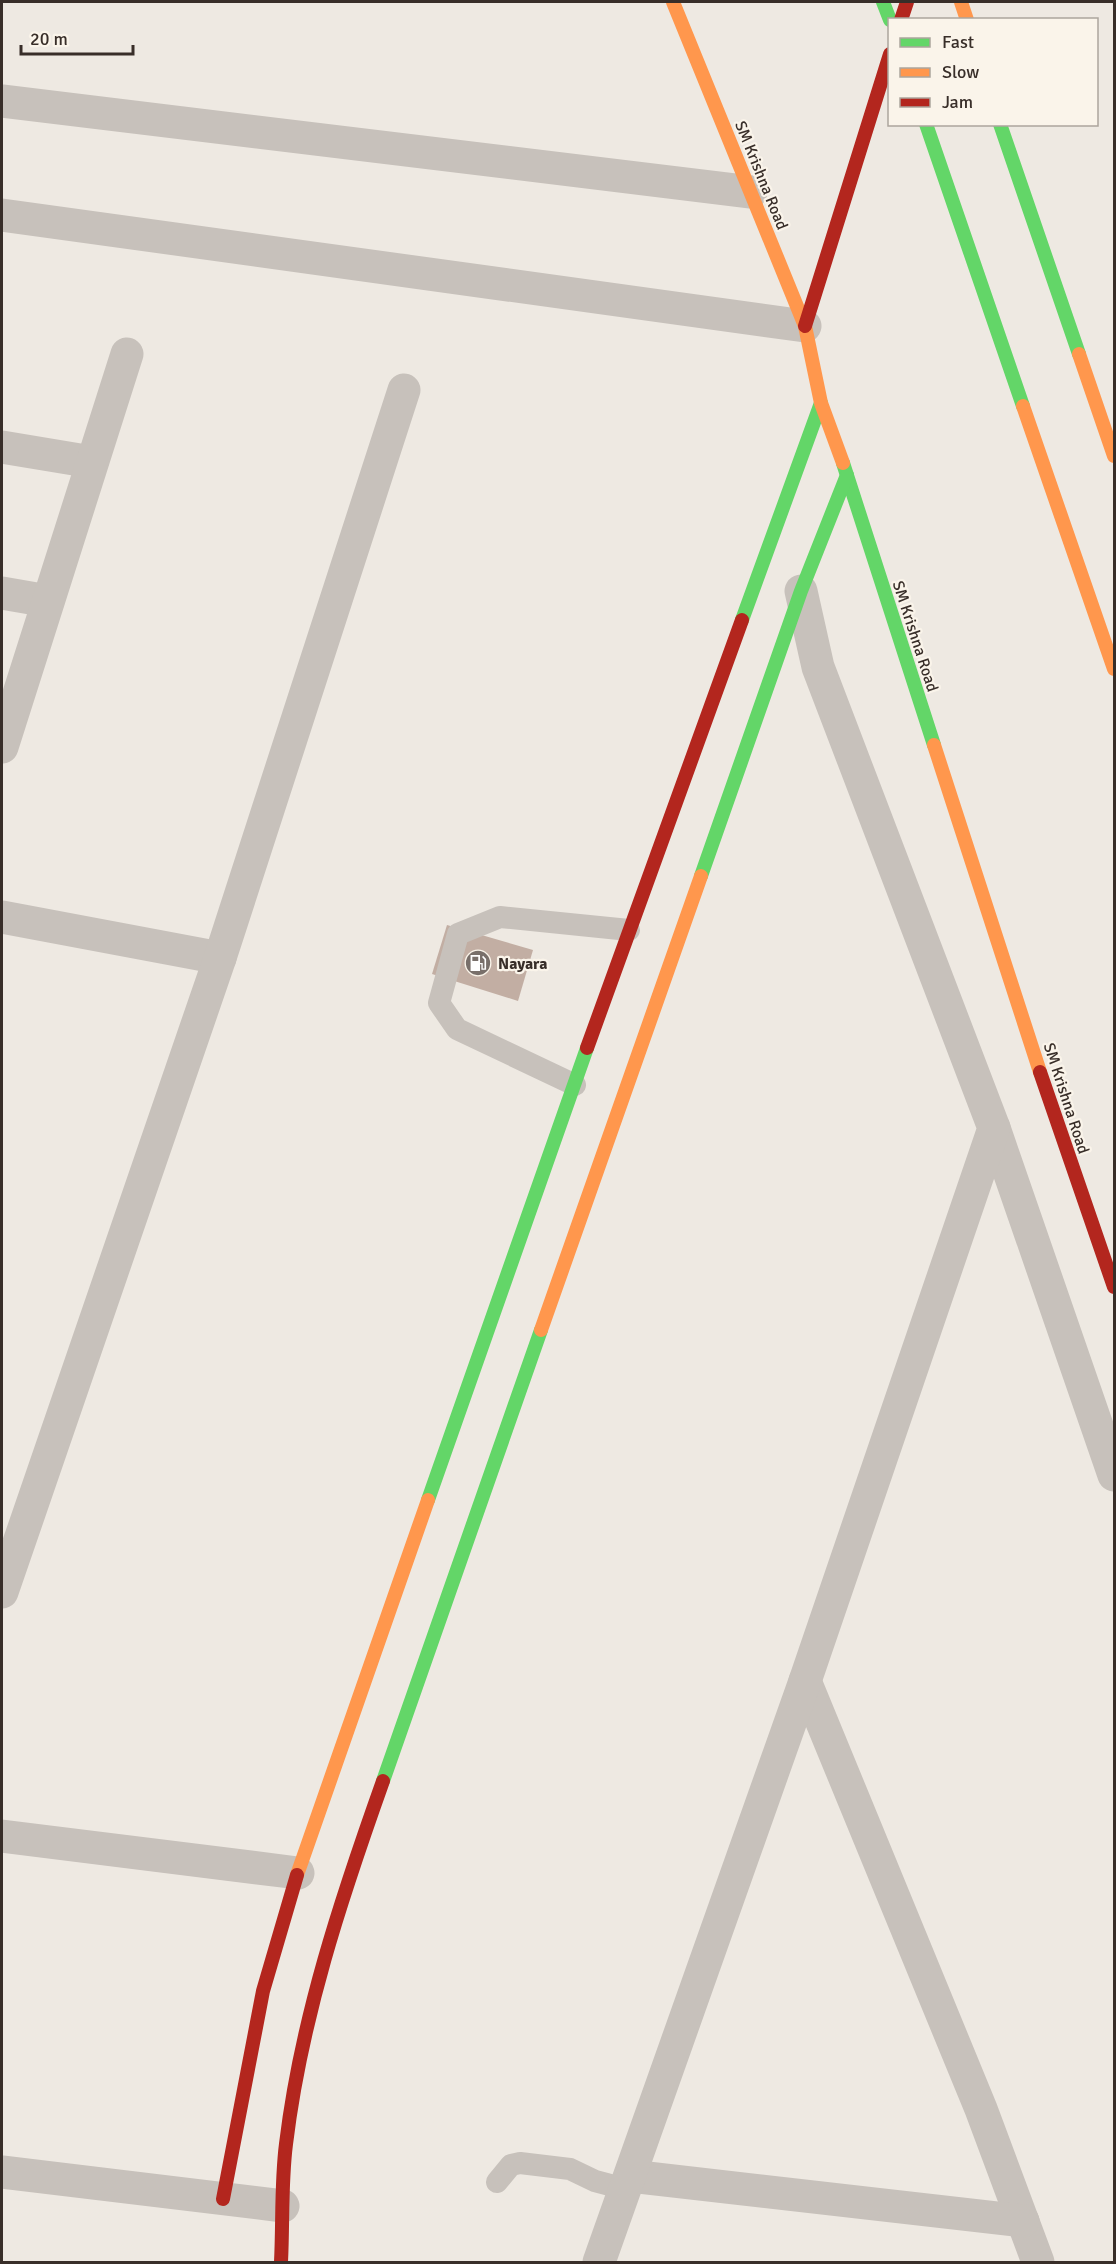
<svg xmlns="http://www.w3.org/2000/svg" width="1116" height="2264" viewBox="0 0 1116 2264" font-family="Signika,sans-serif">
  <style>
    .building { fill: #c2aea3 }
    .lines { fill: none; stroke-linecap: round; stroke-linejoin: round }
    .lane { stroke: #c7c1bb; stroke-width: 22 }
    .street { stroke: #c7c1bb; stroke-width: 33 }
    .fast { stroke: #63d668; stroke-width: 14 }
    .slow { stroke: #ff974d; stroke-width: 14 }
    .jam { stroke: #b3261e; stroke-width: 14 }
    .labels { text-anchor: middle; stroke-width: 4.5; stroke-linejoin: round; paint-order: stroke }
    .street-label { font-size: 16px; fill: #382e29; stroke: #faf4ea }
    .poi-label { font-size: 16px; font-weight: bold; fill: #382e29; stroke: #faf4ea; text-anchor: start }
  </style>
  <rect width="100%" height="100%" fill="#eee9e2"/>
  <path class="building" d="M447,925L533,950L518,1001L432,974Z"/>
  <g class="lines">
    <g class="lane">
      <path d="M575,1085L457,1029L439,1003L458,934L500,917L629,930"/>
      <path d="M497,2182L511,2165L520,2163L570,2169L595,2181L625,2189"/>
    </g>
    <g class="street">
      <path d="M2,101L751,192"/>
      <path d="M2,215L805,326"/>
      <path d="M2,447L92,462"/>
      <path d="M2,593L48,601"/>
      <path d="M2,747L127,354"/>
      <path d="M2,917L220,958"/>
      <path d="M994,1128L1114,1475"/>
      <path d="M2,1592L220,958L404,390"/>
      <path d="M805,1681L981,2109L1038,2262"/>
      <path d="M2,1836L298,1873"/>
      <path d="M2,2172L283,2206"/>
      <path d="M630,2176L1023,2221"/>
      <path d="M599,2262L805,1681L994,1128L818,667L801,591"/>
    </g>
    <g class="fast">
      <path d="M883,2L890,20"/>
      <path d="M926,124L1023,406"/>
      <path d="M1000,124L1079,354"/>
      <path d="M843,463L934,745"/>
      <path d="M742,620L821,403"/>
      <path d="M701,876L801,591L847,475"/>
      <path d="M428,1500L587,1048"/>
      <path d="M383,1781L541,1330"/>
    </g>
    <g class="slow">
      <path d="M673,2L805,326L821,403L843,463"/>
      <path d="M961,2L967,20"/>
      <path d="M1079,354L1114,456"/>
      <path d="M1023,406L1114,669"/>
      <path d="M934,745L1040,1072"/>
      <path d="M541,1330L701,876"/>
      <path d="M297,1875L428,1500"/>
    </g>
    <g class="jam">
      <path d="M901,20L907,2"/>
      <path d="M805,326L890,54"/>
      <path d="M587,1048L742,620"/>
      <path d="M1040,1072L1114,1287"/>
      <path d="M223,2199L263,1991L297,1875"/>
      <path d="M281,2262C283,2223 281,2183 286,2144C301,2019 341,1899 383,1781"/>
    </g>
  </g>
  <defs>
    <g id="fuel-disc" transform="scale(1.35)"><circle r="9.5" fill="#786f6a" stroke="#faf4ea"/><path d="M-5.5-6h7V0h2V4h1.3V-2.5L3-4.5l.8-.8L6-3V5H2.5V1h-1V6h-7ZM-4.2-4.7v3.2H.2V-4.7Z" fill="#fff"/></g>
  </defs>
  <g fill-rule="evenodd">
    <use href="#fuel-disc" x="478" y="963"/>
  </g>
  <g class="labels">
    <g class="street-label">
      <text transform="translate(762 175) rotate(68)" y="6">SM Krishna Road</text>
      <text transform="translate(916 636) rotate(72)" y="6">SM Krishna Road</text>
      <text transform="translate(1067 1098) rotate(72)" y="6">SM Krishna Road</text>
    </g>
    <g class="poi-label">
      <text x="498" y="969">Nayara</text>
    </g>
  </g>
  <rect width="1116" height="2264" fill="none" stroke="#382e29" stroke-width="6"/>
  <rect x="888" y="18" width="210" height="108" fill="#faf4ea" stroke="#aca59d" stroke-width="1.5"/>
  <rect x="900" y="38" width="30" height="9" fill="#63d668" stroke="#aca59d" stroke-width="1.5"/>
  <text x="942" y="48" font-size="18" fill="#382e29">Fast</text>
  <rect x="900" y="68" width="30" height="9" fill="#ff974d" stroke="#aca59d" stroke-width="1.5"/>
  <text x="942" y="78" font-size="18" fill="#382e29">Slow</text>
  <rect x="900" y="98" width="30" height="9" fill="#b3261e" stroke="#aca59d" stroke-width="1.5"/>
  <text x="942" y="108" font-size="18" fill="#382e29">Jam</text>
  <path d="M21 45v9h112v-9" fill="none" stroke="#382e29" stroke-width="3"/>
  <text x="30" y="45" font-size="18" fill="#382e29" stroke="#faf4ea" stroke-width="4.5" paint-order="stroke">20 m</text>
</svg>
